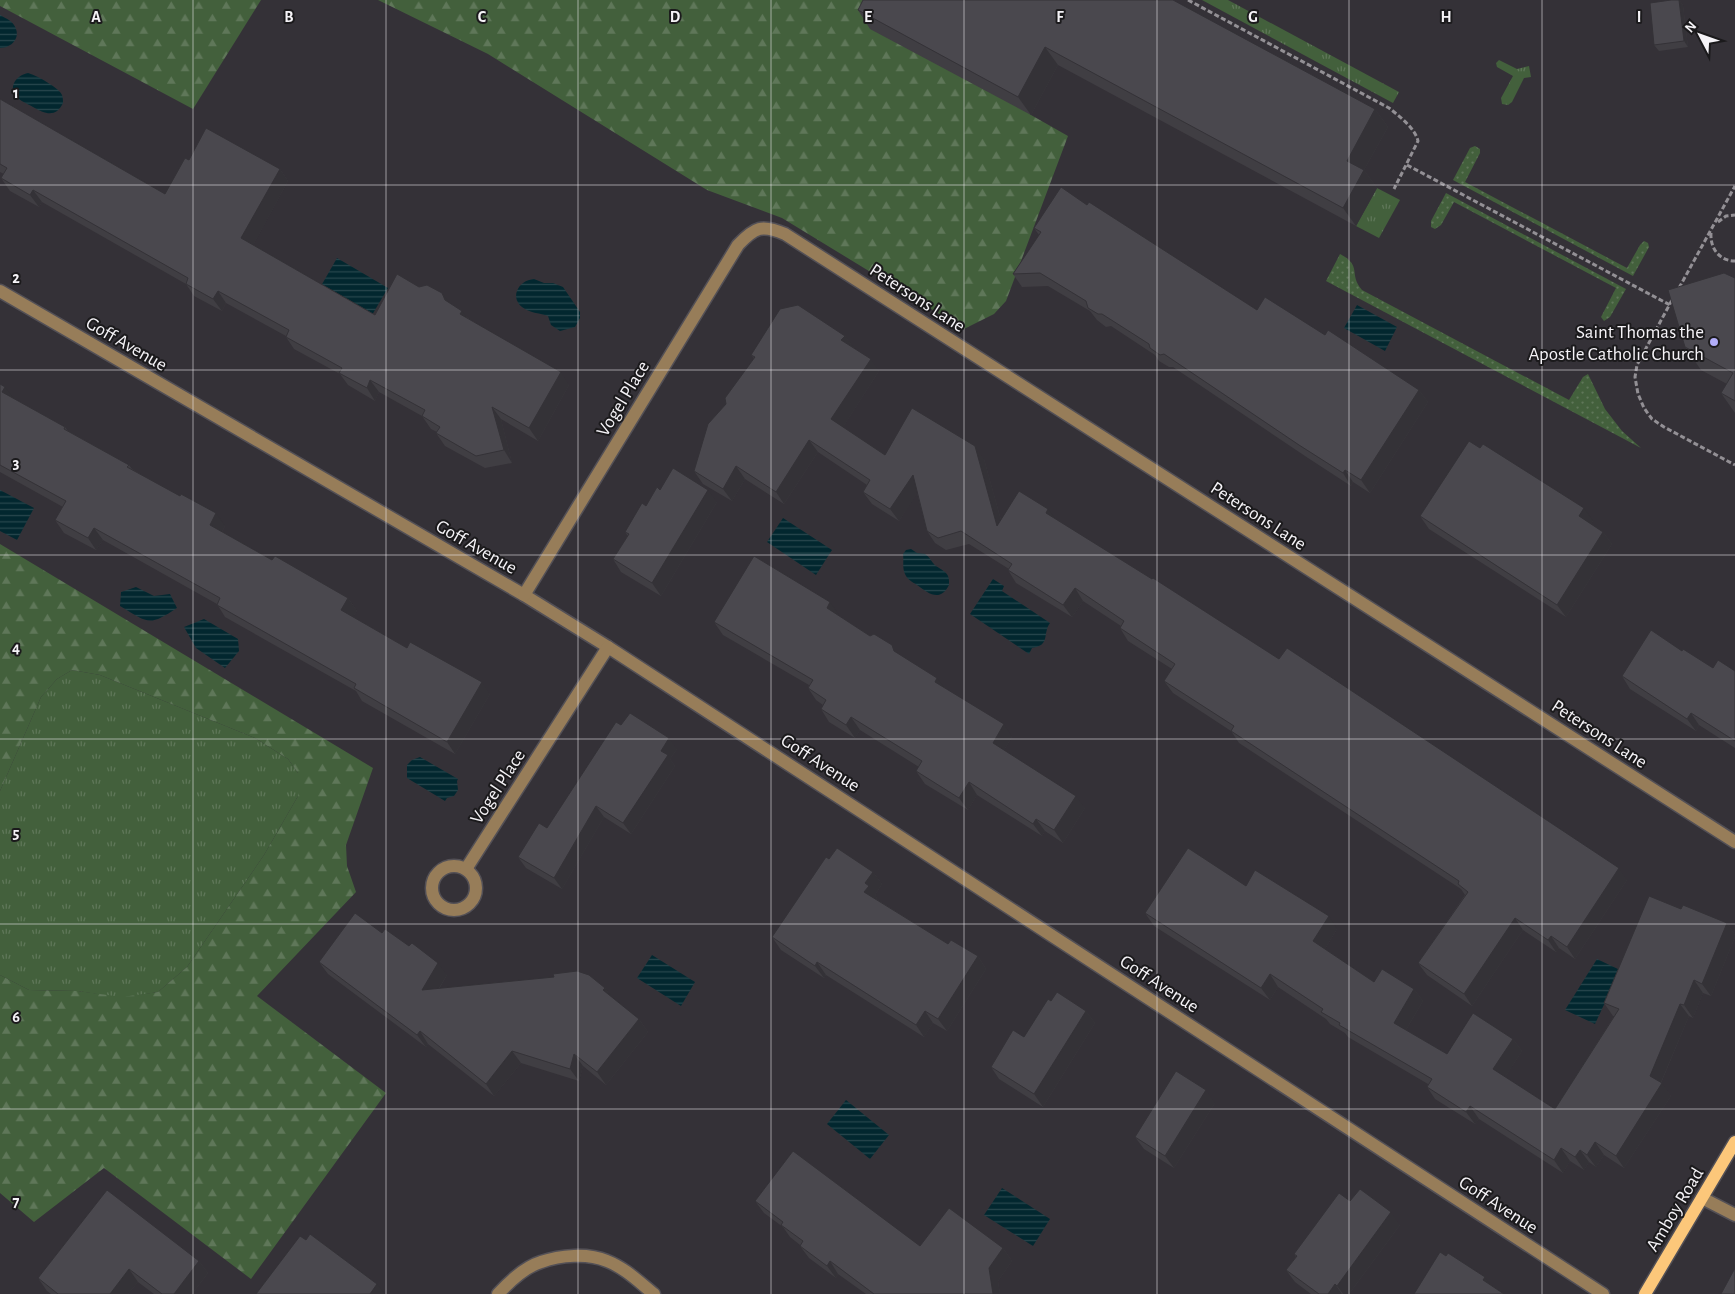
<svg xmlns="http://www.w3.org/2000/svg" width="1735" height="1294" viewBox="0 0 1735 1294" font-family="'Alegreya Sans',sans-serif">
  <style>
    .grass { fill: url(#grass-tufts) }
    .forest { fill: url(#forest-firs) }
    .garden { fill: url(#garden-dots) }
    .water { fill: url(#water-rules) }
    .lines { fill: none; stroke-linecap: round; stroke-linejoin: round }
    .minor-casing { stroke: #535056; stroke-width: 15 }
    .major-casing { stroke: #535056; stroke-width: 15 }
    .path { stroke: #939095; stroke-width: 3; stroke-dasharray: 5 2.5; stroke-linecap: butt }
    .minor { stroke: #977d59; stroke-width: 12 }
    .major { stroke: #fcc77a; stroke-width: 12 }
    .wall { fill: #403e43 }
    .shaded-wall { fill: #343237 }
    .building { fill: #4a484e; stroke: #343237 }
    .grid { fill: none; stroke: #f5f3f7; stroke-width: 1; stroke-opacity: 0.55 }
    .poi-dot { fill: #b2adf9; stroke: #1b1a1c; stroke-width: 2 }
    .labels { text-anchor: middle; stroke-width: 4; stroke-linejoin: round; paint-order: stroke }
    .street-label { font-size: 19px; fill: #f5f3f7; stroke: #1b1a1c }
    .poi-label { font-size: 19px; fill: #f5f3f7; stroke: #1b1a1c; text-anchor: end }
    .grid-label { font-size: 16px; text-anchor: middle; font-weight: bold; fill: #f5f3f7; stroke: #1b1a1c; stroke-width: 4; stroke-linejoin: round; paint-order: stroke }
  </style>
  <defs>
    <pattern id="grass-tufts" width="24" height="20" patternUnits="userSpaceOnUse" patternTransform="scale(1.25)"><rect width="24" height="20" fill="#43603c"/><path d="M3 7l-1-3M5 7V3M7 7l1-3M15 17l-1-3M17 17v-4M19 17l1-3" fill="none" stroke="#5f7759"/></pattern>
    <pattern id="forest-firs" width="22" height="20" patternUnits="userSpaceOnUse" patternTransform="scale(1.25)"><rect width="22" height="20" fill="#43603c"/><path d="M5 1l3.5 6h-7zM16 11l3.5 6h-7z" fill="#5f7759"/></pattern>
    <pattern id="garden-dots" width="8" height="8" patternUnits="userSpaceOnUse" patternTransform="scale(1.25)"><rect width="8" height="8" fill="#43603c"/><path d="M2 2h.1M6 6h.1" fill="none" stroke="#5f7759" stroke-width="1.8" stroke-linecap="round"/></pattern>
    <pattern id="water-rules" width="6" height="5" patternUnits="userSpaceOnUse" patternTransform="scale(1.25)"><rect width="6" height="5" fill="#02272f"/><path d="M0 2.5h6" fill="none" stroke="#28474e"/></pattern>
  </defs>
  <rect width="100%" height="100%" fill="#343137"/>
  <g class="grass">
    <path d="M1202,0H1228L1399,92L1393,103Z"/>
    <path d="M1499,60L1517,69L1529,66L1531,77L1524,78L1512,102L1508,105L1502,104L1501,98L1513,76L1497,67L1496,63Z"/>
    <path d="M1377,188L1400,200L1379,238L1356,226Z"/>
    <path d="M72,670L100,675L255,738L288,759L298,773V796L264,855L187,967L158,992L122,998L78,991L29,990L0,975V791L41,697L57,679Z"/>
  </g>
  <g class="forest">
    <path d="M0,0H261L193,109L0,6Z"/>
    <path d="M378,0H886L1031,115L1068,136L1006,301L994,314L964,329L782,218L707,190L488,54Z"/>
    <path d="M0,544L373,768L346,845L347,866L356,892L257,996L386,1093L251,1279L104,1168L34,1222L0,1193V975L29,990L78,991L122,997L158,992L187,967L264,855L298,796V773L288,759L255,738L100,675L72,670L57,679L41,697L0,791Z"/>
  </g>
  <g class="garden">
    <path d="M1475,146L1480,149V153L1465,182L1627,268L1640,245L1644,241L1648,243L1649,247L1633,276L1453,180L1470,148Z"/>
    <path d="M1446,193L1626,289L1610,317L1604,321L1601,317L1616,288L1454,202L1441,225L1435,229L1431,227V221Z"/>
    <path d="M1340,254C1363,266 1348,274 1362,290L1569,400L1583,377L1588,374L1605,409L1622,431L1641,448L1326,281Z"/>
  </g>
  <g class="water">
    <path d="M0,15C5,18 11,20 14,25C22,37 12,48 0,48Z"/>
    <path d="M28,73C36,75 55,86 60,92C63,95 63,99 63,103C56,118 45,114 33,107C28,104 20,101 16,96C8,86 17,75 28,73Z"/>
    <path d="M337,258L388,288L372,315L321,286Z"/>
    <path d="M534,279L544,283H553L563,287L580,312V318L575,327L560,331L551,325L548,316C540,313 531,313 525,309C508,299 518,280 534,279Z"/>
    <path d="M1357,305L1397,327L1385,351L1344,328Z"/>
    <path d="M0,490L34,508L17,540L0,531Z"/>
    <path d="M783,518L832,550L816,575L767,542Z"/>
    <path d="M911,549L917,553L925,554C930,557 932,563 936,566C945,572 950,573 949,585C940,603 928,593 917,585C912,582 907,579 905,574C902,568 904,561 903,554L906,550Z"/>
    <path d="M993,579L1004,586L1002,591L1050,623C1042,634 1051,645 1032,648L1029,654L970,614Z"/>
    <path d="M136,587L154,596L170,594L177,608C148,627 149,623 120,606L121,592Z"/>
    <path d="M204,619L238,639L239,651L225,668L196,648L184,627Z"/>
    <path d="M420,757L458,779L457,781L458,790L454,796L447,798L445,801L407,778V765L412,760Z"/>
    <path d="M652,955L695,982L681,1006L637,978Z"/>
    <path d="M1597,959L1620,970L1595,1024L1565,1010Z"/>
    <path d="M846,1100L889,1135L870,1159L827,1124Z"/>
    <path d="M1002,1188L1050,1219L1033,1246L984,1215Z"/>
  </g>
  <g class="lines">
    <g class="minor-casing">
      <g id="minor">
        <path d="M0,291L524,595L608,647L1603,1294"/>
        <path d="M524,595L738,245C755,227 762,224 785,234L1735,842"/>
        <circle cx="454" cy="888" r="22"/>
        <path d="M466,869L608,647"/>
        <path d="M1702,1198L1735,1215"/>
        <path d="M498,1294C509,1282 525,1267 541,1262C560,1255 588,1253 607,1261C625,1268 639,1282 654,1294"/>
      </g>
    </g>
    <g class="major-casing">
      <path id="major" d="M1645,1294L1735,1142"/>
    </g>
    <g class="path">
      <path d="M1188,0L1389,108C1399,116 1415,128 1418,141L1394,189"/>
      <path d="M1407,165L1670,305"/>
      <path d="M1718,222L1726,216L1735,215"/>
      <path d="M1711,233C1710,248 1719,261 1735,261"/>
      <path d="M1679,288L1735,186"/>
      <path d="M1672,300L1637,365L1635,377L1638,394L1644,408L1652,419L1664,427L1735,465"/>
    </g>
    <use href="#minor" class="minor"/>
    <use href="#major" class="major"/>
  </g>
  <g class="wall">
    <path d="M1671,0H1679L1683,5L1688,47L1659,51L1654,45Z"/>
    <path d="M858,10L1375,109L1388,127L1364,170L1377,188L1356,226L1058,65L1031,115L870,29Z"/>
    <path d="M0,99L165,194L189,160L280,169L288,181L253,245L375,315L449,303L468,318L569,385L538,441L501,419L512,463L485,468L445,446L436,433L437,432L431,429L422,416L379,392L375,401L348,385L340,374L294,349L286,337V336L226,303L222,311L194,296L186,284L42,202L39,207L10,191L1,178L4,174L0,172Z"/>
    <path d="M1087,205L1257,310L1325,335L1419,390L1428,402L1370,493L1353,482L1351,486L1308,458L1173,367H1169L1159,361L1155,355L1111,326L1106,327L1097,320L1090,311L1048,286L1022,287L1013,274L1039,235L1034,228Z"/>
    <path d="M1735,278V413L1721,393L1727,384L1701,370L1685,347Z"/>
    <path d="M845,336L853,347L879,371L843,427L885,455L984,459L1001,520L1055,519L1279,659L1627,880L1575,959L1559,948L1556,952L1523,930L1472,1006L1427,975L1418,963L1465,895L1461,889L1239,743L1231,731L1173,693L1164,681L1172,669L1128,641L1120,628L1121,626L1083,601L1072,617L1016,583L1008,570L1009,569L969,544L946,550L935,543L927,531L917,493L899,521L872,504L863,492L867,485L818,452L784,504L745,479L732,501L703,484L694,471L726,404L754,358L751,355Z"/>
    <path d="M0,384L13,398L65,427L68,431L129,465L132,469L225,526L222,532L272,560L348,598L357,611L353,617L407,648L490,694L455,754L362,701L356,691L225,617L217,604L103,540L96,550L64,533L55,520L63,507L0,472Z"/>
    <path d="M660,490L717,502L661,596L621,572L613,559L628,536L625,532Z"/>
    <path d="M1420,516L1593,521L1591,524L1603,532L1612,544L1566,617L1429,529Z"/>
    <path d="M839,615V616L897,653L1012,737L1004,750L1085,808L1063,843L1045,831L1042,836L977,795L968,810L925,784L916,771L919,767L860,730L855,738L829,722L821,709L823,705L816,700L808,688L809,685L723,635L714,622Z"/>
    <path d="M1682,651L1713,668L1735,671V748L1699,725L1696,731L1630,689L1622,676Z"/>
    <path d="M621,725L677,749L670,759L675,766L631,834L604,817L562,889L526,868L518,857L547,828Z"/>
    <path d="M829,859L873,872L882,884L875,895L877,898L876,899L948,944L978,956L986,969L947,1031L933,1023L924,1037L826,975L824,978L781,950L772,937Z"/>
    <path d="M1246,886L1337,929L1325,949L1374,982L1414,989L1423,1001L1406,1030L1447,1054L1513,1039L1522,1051L1505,1077L1555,1109L1614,1016H1613L1604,1003L1681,909L1727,923L1735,935V937L1711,996L1703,993L1693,1018L1689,1016L1661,1083L1671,1096L1624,1168L1604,1155L1596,1167L1589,1162L1584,1170L1570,1161L1563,1173L1479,1119L1475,1124L1435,1099L1427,1087L1428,1084L1348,1037L1345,1033L1330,1024L1326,1019L1278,987L1270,1000L1154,926L1145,913Z"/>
    <path d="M382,933L447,975L439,989L605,988L612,998L639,1019L648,1032L606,1085L583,1066L579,1081L521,1063L494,1096L428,1044L426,1047L328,974L319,962Z"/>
    <path d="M1051,1001L1086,1011L1095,1023L1043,1107L999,1079L991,1067L1024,1037Z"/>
    <path d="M1215,1103L1174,1168L1144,1149L1135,1137Z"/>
    <path d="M755,1201L920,1246L1003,1248L1012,1261L998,1281L1000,1294H866L838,1274L836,1278L809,1258L800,1246V1245L790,1237L783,1227L764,1213Z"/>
    <path d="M1350,1201L1400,1225L1349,1294H1311L1295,1282L1286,1270L1296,1257L1294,1254Z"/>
    <path d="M199,1261L208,1273L192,1294H154L138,1282L128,1294H51L47,1291L38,1278Z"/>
  </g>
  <g class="shaded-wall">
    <path d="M1679,0L1683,5L1688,47L1684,41Z"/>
    <path d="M1045,47L1058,65L1031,115L1018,97Z"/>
    <path d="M1375,109L1388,127L1364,170L1377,188L1356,226L1343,208L1347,161Z"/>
    <path d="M280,169L288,181L250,251L241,238Z"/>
    <path d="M33,190L42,202L39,207L30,195Z"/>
    <path d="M218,291L226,303L222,311L213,299Z"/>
    <path d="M442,293L451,305L445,300Z"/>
    <path d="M462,311L471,323L460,314Z"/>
    <path d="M845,336L854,348L841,340Z"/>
    <path d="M871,359L879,371L840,432L831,419Z"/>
    <path d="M561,372L569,385L538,441L529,428Z"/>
    <path d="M370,380L379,392L375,401L367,388Z"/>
    <path d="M5,387L14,399L2,392Z"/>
    <path d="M1419,390L1428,402L1370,493L1361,480Z"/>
    <path d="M492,407L501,419L512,463L504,450Z"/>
    <path d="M809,440L818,452L784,504L776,492Z"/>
    <path d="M975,446L984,459L1006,538L997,526Z"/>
    <path d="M736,466L745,479L732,501L723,489Z"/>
    <path d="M1345,470L1353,482L1351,486L1343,473Z"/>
    <path d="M913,475L922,487L899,521L890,509Z"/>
    <path d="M708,490L717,502L661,596L652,583Z"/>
    <path d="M1584,508L1593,521L1588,528L1579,516Z"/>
    <path d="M1048,509L1057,521L1046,513Z"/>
    <path d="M216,513L225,526L219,538L210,525Z"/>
    <path d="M94,528L103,540L96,550L88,538Z"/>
    <path d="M1603,532L1612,544L1566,617L1557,605Z"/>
    <path d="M1075,588L1083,601L1072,617L1063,605Z"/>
    <path d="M348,598L357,611L350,622L341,610Z"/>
    <path d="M830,602L839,615L835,621L827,608Z"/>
    <path d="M937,678L946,690L935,682Z"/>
    <path d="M482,682L490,694L455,754L447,742Z"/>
    <path d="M1691,713L1699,725L1696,731L1687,719Z"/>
    <path d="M851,717L860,730L855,738L846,725Z"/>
    <path d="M1004,724L1012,737L1001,755L993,743Z"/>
    <path d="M669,738L677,749L670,759L675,766L631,834L623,823L661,751Z"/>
    <path d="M969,782L977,795L968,810L959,798Z"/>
    <path d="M1076,796L1085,808L1063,843L1054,830Z"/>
    <path d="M596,806L604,817L562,889L554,878Z"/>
    <path d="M1036,819L1045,831L1042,836L1033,824Z"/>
    <path d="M1619,868L1627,880L1575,959L1567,947Z"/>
    <path d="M873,872L882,884L875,895L877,898L873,904L864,892L865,883Z"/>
    <path d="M1329,916L1337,929L1322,954L1313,941Z"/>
    <path d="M1515,918L1523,930L1472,1006L1464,994Z"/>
    <path d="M1727,923L1735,935V937L1711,996L1702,984Z"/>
    <path d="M1551,936L1559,948L1556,952L1548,940Z"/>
    <path d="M978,956L986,969L947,1031L938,1019Z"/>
    <path d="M817,962L826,975L824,978L815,966Z"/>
    <path d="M438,963L447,975L430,1003L422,990Z"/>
    <path d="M1270,974L1278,987L1270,1000L1261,988Z"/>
    <path d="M1694,980L1703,993L1693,1018L1684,1005Z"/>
    <path d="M605,988L614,1000L603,990Z"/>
    <path d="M1414,989L1423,1001L1403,1035L1394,1023Z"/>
    <path d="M1680,1004L1689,1016L1659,1087L1662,1083L1671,1096L1624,1168L1616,1156Z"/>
    <path d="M925,1011L933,1023L924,1037L916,1025Z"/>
    <path d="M1086,1011L1095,1023L1043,1107L1034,1094Z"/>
    <path d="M639,1019L648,1032L606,1085L597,1072Z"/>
    <path d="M420,1031L428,1044L426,1047L417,1035Z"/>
    <path d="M1513,1039L1522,1051L1502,1082L1493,1069Z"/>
    <path d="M512,1051L521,1063L494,1096L486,1084Z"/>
    <path d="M574,1054L583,1066L579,1081L570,1069Z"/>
    <path d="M1206,1090L1215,1103L1174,1168L1165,1156Z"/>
    <path d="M1470,1106L1479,1119L1475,1124L1466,1112Z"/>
    <path d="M1595,1142L1604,1155L1596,1167L1587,1155Z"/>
    <path d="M1561,1148L1570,1161L1563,1173L1554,1160Z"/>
    <path d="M1580,1150L1589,1162L1584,1170L1575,1157Z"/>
    <path d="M1391,1212L1400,1225L1349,1294H1343L1337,1286Z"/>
    <path d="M1003,1248L1012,1261L998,1281L1000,1294H993L989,1268Z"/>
    <path d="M199,1261L208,1273L192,1294H174Z"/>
    <path d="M830,1261L838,1274L836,1278L827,1266Z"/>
    <path d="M129,1269L138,1282L128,1294H110Z"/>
    <path d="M1485,1277L1494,1290L1483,1280Z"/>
    <path d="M377,1284L385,1294H370Z"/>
    <path d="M1335,1284L1342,1294H1328Z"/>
  </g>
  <g class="building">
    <path d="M863,0H1173L1375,109L1347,161L1364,170L1343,208L1045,47L1018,97L858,10Z"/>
    <path d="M1671,0H1679L1684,41L1654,45L1650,3Z"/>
    <path d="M0,99L165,194L185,158L189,160L206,128L280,169L241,238L375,315L397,274L419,287L427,285L442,293L445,300L462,311L460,314L561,372L529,428L492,407L504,450L476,456L436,433L440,427L422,416L425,410L370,380L367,388L339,373L342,368L286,337L289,330L218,291L213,299L186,284L188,278L33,190L30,195L1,178L7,168L0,164Z"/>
    <path d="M1061,187L1087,205L1089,202L1257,310L1265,297L1325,335L1328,330L1419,390L1361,480L1345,470L1343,473L1299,445L1164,354L1160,355L1150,348L1149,344L1102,314H1098L1088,308L1086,301L1040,273L1013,274L1041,232L1034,228Z"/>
    <path d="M1724,273L1735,278V401L1721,393L1733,373L1685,347L1668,290Z"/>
    <path d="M798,305L845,336L841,340L871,359L831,419L885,455L912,408L975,446L997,526L1019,491L1048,509L1046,513L1152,579L1153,578L1279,659L1287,648L1619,868L1567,947L1551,936L1548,940L1515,918L1464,994L1418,963L1468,892L1458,884L1459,881L1231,731L1234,726L1164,681L1175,664L1120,628L1124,621L1075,588L1063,605L1008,570L1012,564L961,531L938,538L927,531L913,475L890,509L863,492L870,480L809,440L776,492L736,466L723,489L694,471L708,424L726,404L725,398L755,357L751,355L780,309Z"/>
    <path d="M0,384L5,387L2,392L65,427L64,429L129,465L127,467L180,496L181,494L216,513L210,525L272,560L275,556L348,598L341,610L407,648L410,642L482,682L447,742L354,688L356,684L217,605L220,598L94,528L88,538L55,520L66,501L0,465Z"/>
    <path d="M1469,441L1480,448L1483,444L1584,508L1579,516L1603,532L1557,605L1420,516Z"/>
    <path d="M673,468L708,490L652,583L613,559L629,534L625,532L642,503L646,506L657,487L660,490Z"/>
    <path d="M754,556L830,602L827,608L870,636L874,634L892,645L894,651L937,678L935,682L1004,724L993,743L1076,796L1054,830L1036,819L1033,824L969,782L959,798L916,771L922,761L851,717L846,725L821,709L826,700L808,688L813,680L714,622Z"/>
    <path d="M1651,630L1682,651L1683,649L1713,668L1718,660L1735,671V741L1691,713L1687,719L1622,676Z"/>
    <path d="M630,713L669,738L661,751L668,755L623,823L596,806L554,878L518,857L539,823L547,828L616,722L621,725Z"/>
    <path d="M837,848L873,872L865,883L869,886L864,892L948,944L951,940L978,956L938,1019L925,1011L916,1025L817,962L815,966L772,937L826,857L829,859Z"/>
    <path d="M1188,848L1246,886L1255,870L1329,916L1313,941L1374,982L1382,969L1414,989L1394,1023L1447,1054L1473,1013L1513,1039L1493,1069L1555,1109L1619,1009L1604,1003L1649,896L1681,909L1683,905L1727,923L1702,984L1694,980L1684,1005L1680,1004L1650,1076L1662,1083L1616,1156L1595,1142L1587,1155L1580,1150L1575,1157L1561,1148L1554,1160L1470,1106L1466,1112L1427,1087L1432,1079L1339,1025L1340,1023L1321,1012L1323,1009L1270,974L1261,988L1145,913Z"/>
    <path d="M355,913L382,933L385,929L409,946L412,943L438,963L422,990L554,977L553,974L577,971L589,975L605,988L603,990L639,1019L597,1072L574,1054L570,1069L512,1051L486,1084L420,1031L417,1035L319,962Z"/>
    <path d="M1057,992L1086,1011L1034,1094L991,1067L1013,1030L1024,1037L1048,999L1051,1001Z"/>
    <path d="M1176,1071L1206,1090L1165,1156L1135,1137Z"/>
    <path d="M793,1151L920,1246L949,1208L1003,1248L989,1268L993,1294H874L830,1261L827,1266L800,1246L803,1241L781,1225L783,1222L755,1201Z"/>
    <path d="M1360,1189L1391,1212L1337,1286L1335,1284L1328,1294H1319L1286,1270L1297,1256L1294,1254L1339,1193L1350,1201Z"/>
    <path d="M107,1190L199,1261L174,1294H162L129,1269L110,1294H58L38,1278Z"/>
    <path d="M310,1234L377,1284L370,1294H256L300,1236L306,1240Z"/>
    <path d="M1440,1252L1446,1256L1448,1253L1485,1277L1483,1280L1504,1294H1414Z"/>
    <path d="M1735,1268V1294H1721Z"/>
  </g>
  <path class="grid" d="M193,0V1294M386,0V1294M578,0V1294M771,0V1294M964,0V1294M1157,0V1294M1349,0V1294M1542,0V1294M0,185H1735M0,370H1735M0,555H1735M0,739H1735M0,924H1735M0,1109H1735"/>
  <circle class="poi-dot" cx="1714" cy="342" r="5"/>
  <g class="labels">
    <g class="street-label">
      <text transform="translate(918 297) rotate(33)" y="7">Petersons Lane</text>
      <text transform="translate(127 343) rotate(30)" y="7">Goff Avenue</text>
      <text transform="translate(622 398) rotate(-59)" y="7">Vogel Place</text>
      <text transform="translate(1259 515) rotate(33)" y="7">Petersons Lane</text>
      <text transform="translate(477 546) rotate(30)" y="7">Goff Avenue</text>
      <text transform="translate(1600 733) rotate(33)" y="7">Petersons Lane</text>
      <text transform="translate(821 762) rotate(33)" y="7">Goff Avenue</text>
      <text transform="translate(497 786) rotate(-57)" y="7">Vogel Place</text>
      <text transform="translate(1160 983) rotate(33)" y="7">Goff Avenue</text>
      <text transform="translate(1499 1204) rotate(33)" y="7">Goff Avenue</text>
      <text transform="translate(1674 1209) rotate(-59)" y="7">Amboy Road</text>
    </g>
    <g class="poi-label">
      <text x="1704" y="338">Saint Thomas the<tspan x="1704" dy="22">Apostle Catholic Church</tspan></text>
    </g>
  </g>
  <g class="grid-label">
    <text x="96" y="22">A</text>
    <text x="289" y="22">B</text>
    <text x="482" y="22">C</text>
    <text x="675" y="22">D</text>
    <text x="868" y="22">E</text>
    <text x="1060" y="22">F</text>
    <text x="1253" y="22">G</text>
    <text x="1446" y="22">H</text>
    <text x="1639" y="22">I</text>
    <text x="16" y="98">1</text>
    <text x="16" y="283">2</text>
    <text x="16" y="468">3</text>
    <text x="16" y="653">4</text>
    <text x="16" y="838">5</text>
    <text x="16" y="1022">6</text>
    <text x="16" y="1207">7</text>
  </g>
  <g transform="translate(1700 35) rotate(311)" stroke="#1b1a1c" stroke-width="4" paint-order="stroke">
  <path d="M0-4L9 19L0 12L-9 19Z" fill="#f5f3f7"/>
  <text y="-8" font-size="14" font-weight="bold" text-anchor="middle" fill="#f5f3f7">N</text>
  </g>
</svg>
